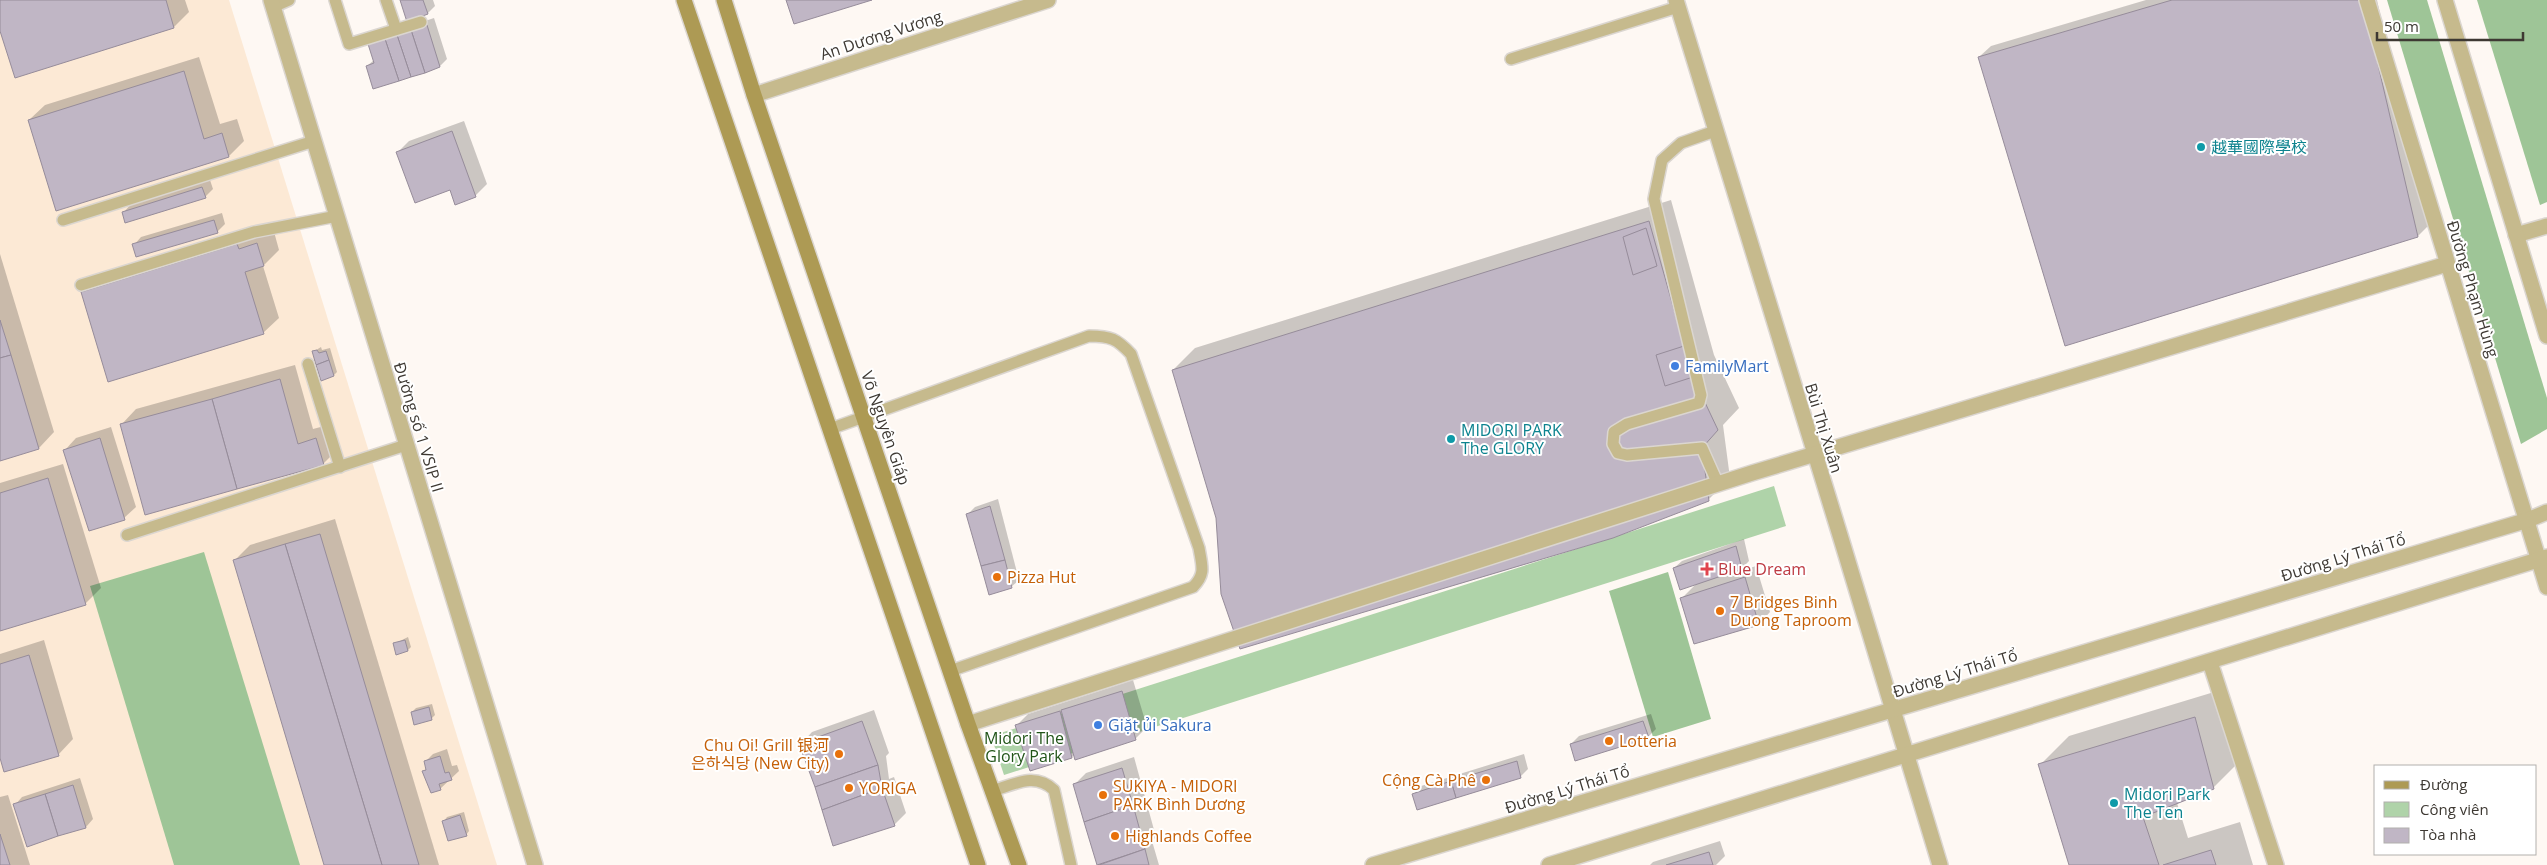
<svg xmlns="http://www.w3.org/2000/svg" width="2547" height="865" viewBox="0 0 2547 865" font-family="'Open Sans','Noto Sans SC','Noto Sans KR',sans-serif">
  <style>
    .built { fill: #fce9d5 }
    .green { fill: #afd3a9 }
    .forest { fill: #9ec597 }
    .shadow { fill: #0003 }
    .building { fill: #c0b6c5; stroke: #968c9a }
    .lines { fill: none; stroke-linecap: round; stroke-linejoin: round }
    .service-casing { stroke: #dbd6d0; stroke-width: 14 }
    .minor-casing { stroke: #dbd6d0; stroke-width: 18 }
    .tertiary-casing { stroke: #dbd6d0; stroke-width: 18 }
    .secondary-casing { stroke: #dbd6d0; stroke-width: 18 }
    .service { stroke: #c6ba8d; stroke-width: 11 }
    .minor { stroke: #c6ba8d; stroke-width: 15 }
    .tertiary { stroke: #c6ba8d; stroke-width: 15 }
    .secondary { stroke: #ad9a54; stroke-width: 15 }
    .culture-dot { fill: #0f9aa8; stroke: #fff; stroke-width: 2 }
    .shop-dot { fill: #3f7fe0; stroke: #fff; stroke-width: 2 }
    .health-dot { fill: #e0444e; stroke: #fff; stroke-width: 2 }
    .food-dot { fill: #e8710a; stroke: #fff; stroke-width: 2 }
    .labels { text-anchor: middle; stroke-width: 4; stroke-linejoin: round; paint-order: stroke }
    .street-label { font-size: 16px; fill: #3e3933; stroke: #fff }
    .culture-label { font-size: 16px; fill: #0d838f; stroke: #fff; text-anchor: start }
    .shop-label { font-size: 16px; fill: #366cbe; stroke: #fff; text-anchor: start }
    .health-label { font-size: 16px; fill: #be3a42; stroke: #fff; text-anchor: start }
    .food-label { font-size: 16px; fill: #c56008; stroke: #fff; text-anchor: start }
    .park-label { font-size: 16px; fill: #215418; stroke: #fff }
  </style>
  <rect width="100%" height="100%" fill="#fef8f3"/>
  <path class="built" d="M0,0H229L497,865H0Z"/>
  <path class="green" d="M1774,486L1786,526L1004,775L991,736Z"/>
  <g class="forest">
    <path d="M2387,0H2427L2547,398V429L2521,444Z"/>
    <path d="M2477,0H2547V202L2540,205Z"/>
    <path d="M204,552L300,865H174L90,586Z"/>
    <path d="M1668,572L1711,719L1653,737L1609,591Z"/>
  </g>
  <g class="shadow">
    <path d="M0,0H185L189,12L174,27H0Z"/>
    <path d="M401,0H433L435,6L428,13Z"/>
    <path d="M2146,0H2377L2429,225L2418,236L1979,57L1991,46Z"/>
    <path d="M434,18L447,59L440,66H367L374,60L369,45L377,37Z"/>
    <path d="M199,57L220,124L237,119L244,141L229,156L29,120L45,105Z"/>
    <path d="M464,121L487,184L475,196L451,188L398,152L409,141Z"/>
    <path d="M210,180L213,189L205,197L124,212L131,204Z"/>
    <path d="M1671,200L1714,355L1739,408L1723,425L1730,478L1708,500L1217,518L1173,370L1195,348Z"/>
    <path d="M222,213L225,224L217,232L134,245L141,237Z"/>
    <path d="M273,228L279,250L263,266L279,318L263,333L82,293L98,277Z"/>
    <path d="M0,254L54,432L39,448L0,460Z"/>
    <path d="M321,347L322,350L330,348L337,372L334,375L313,352Z"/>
    <path d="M295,365L313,429L332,424L339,448L323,464L121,425L136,409Z"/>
    <path d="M111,427L136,507L124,518L65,450L76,438Z"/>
    <path d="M63,464L101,588L86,603L0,630V483Z"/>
    <path d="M998,499L1019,580L1011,587L967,515L975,507Z"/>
    <path d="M335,519L439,865H326L234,561L250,545Z"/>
    <path d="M1744,539L1749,561L1738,572L1756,566L1770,612L1759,624L1695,643L1682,598L1697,583L1674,568L1682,561Z"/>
    <path d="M408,637L411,647L408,650L394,644Z"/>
    <path d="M44,640L73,739L58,755L0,754V654Z"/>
    <path d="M1133,680L1147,727L1135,739L1075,754L1072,757L1016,726L1028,714Z"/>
    <path d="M2224,689L2242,759L2213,788L2177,803L2188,838L2240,822L2253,865H2070L2040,765L2069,736Z"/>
    <path d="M432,704L435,715L431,719L412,712L416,708Z"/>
    <path d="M874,710L889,753L886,756L889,779L894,777L906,813L894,825L801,744L812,732Z"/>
    <path d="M1651,714L1656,729L1648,737L1571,744L1579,736Z"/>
    <path d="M447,749L452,766L457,765L459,771L440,789L424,772L427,768L425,762L433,754Z"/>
    <path d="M1524,754L1528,769L1520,777L1414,794L1421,786Z"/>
    <path d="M1134,757L1156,837L1152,841L1159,865H1098L1075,784L1086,773Z"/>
    <path d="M80,778L93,819L86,827L15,805L22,797Z"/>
    <path d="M8,795L30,865H0V797Z"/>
    <path d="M464,812L469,831L466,835L444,821L447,817Z"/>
    <path d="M1720,841L1725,856L1716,865H1650L1653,862Z"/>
  </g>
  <g class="building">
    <path d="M0,0H166L174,28L15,78L0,31Z"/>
    <path d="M400,0H423L428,14L407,22Z"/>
    <path d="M786,0H872L794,24Z"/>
    <path d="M2172,0H2363L2418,237L2065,346L1978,57Z"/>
    <path d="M427,25L440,67L425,73L411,30Z"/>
    <path d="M411,30L425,73L411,77L397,35Z"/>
    <path d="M397,35L411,77L399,81L385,39Z"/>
    <path d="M385,39L399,81L373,89L366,66L374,63L368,44Z"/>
    <path d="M184,71L204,139L222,133L229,157L56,211L28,120Z"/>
    <path d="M452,131L476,197L455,205L450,190L415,203L396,152Z"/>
    <path d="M202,187L206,198L125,223L122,212Z"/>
    <path d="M214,220L218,233L136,257L132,244Z"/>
    <path d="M1649,221L1693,377L1718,430L1702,448L1709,501L1613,538L1240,649L1221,594L1216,518L1172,370Z"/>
    <path d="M1646,228L1657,266L1633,275L1623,237Z"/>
    <path d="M257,243L264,266L245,272L264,334L108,382L81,292L237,244L239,249Z"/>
    <path d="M0,320L11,355L0,358Z"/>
    <path d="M1684,346L1693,377L1665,386L1656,355Z"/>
    <path d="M317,350L319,353L326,351L329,360L316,365L312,351Z"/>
    <path d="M11,355L39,449L0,461V358Z"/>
    <path d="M329,360L334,376L321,381L316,365Z"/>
    <path d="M280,379L298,444L316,438L324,465L237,489L212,399Z"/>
    <path d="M212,399L237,489L145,515L120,424Z"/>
    <path d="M100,438L125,520L89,531L63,450Z"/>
    <path d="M48,478L86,605L0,631V493Z"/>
    <path d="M990,506L1005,560L981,566L966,514Z"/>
    <path d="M320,534L419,865H382L285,544Z"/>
    <path d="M285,544L382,865H324L233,560Z"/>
    <path d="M1736,546L1742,569L1680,590L1673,568Z"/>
    <path d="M1005,560L1012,588L989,595L981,566Z"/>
    <path d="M1745,577L1759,625L1694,644L1680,598Z"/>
    <path d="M405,640L408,651L396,655L393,643Z"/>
    <path d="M29,655L59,756L4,772L0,758V664Z"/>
    <path d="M1122,691L1136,740L1075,760L1061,710Z"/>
    <path d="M429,707L432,720L414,725L411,712Z"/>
    <path d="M1060,711L1072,758L1030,771L1015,725Z"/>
    <path d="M2195,717L2214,789L2143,817L2159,865H2069L2038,764Z"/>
    <path d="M862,721L878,765L815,787L799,744Z"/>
    <path d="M1643,721L1649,738L1575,761L1570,744Z"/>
    <path d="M440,756L445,773L449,772L452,780L439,784L441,790L431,793L422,771L426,770L424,761Z"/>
    <path d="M1517,761L1521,778L1456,798L1451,781Z"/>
    <path d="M878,765L882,788L822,810L815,787Z"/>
    <path d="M1122,768L1133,805L1084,822L1073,784Z"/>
    <path d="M1451,781L1456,798L1417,810L1412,794Z"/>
    <path d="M73,785L86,828L58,836L45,794Z"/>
    <path d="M882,788L895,826L833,846L822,810Z"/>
    <path d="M45,794L58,836L27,847L13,804Z"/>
    <path d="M1133,805L1145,849L1097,865L1084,822Z"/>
    <path d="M460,815L467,836L448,841L442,821Z"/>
    <path d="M0,834L10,865H0Z"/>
    <path d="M1145,849L1149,865H1099Z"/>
    <path d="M2211,850L2216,865H2163Z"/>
    <path d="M1709,852L1713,865H1666Z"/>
  </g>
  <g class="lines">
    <g class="service-casing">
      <g id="service">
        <path d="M335,0L349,44L421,22"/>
        <path d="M386,0L396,29"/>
        <path d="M273,7L289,0"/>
        <path d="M1511,59L1678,7"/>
        <path d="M1715,131L1681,143L1662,160L1654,199L1701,395L1699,403L1627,424L1614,432L1613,444L1618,453L1627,455L1702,448L1718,484"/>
        <path d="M63,220L314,141"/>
        <path d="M81,285L254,232L337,216"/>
        <path d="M308,364L340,467"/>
        <path d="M830,429L1089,336C1111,336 1117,339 1131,354L1199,548C1202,566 1206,574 1193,587L950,671"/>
        <path d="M127,535L406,445"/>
        <path d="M992,791C1015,784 1035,772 1054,790L1071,865"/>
      </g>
    </g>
    <g class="minor-casing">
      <g id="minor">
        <path d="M271,0L535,865"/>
        <path d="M1676,0C1763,289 1854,576 1940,865"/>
        <path d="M754,95L1048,0"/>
        <path d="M2516,235L2547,226"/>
        <path d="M2210,662L2276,865"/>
        <path d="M968,724L1752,473L2447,264"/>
      </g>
    </g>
    <g class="tertiary-casing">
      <g id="tertiary">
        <path d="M2367,0L2547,587"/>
        <path d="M2445,0L2547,336"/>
        <path d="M1373,865L2528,520L2547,512"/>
        <path d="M1549,865L2547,557"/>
      </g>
    </g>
    <g class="secondary-casing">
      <g id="secondary">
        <path d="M684,0L978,865"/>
        <path d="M724,0L754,95L968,724L1019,865"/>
      </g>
    </g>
    <use href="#service" class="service"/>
    <use href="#minor" class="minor"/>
    <use href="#tertiary" class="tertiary"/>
    <use href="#secondary" class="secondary"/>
  </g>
  <g class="culture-dot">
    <circle cx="2201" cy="147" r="5"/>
    <circle cx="1451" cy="439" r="5"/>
    <circle cx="2114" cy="803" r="5"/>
  </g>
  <g class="shop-dot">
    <circle cx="1675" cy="366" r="5"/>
    <circle cx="1098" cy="725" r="5"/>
  </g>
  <path class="health-dot" d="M1704.5 561.5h5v5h5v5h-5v5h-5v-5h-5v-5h5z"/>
  <g class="food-dot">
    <circle cx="997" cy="577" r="5"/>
    <circle cx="1720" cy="611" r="5"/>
    <circle cx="1609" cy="741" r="5"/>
    <circle cx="839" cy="754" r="5"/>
    <circle cx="1486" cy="780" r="5"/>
    <circle cx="849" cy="788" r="5"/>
    <circle cx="1103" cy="795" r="5"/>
    <circle cx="1115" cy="836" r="5"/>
  </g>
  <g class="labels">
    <g class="street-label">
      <text transform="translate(881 35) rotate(-18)" y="6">An Dương Vương</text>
      <text transform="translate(2473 289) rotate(73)" y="6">Đường Phạm Hùng</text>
      <text transform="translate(419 427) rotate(73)" y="6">Đường số 1 VSIP II</text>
      <text transform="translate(886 428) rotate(71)" y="6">Võ Nguyên Giáp</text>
      <text transform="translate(1824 428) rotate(73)" y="6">Bùi Thị Xuân</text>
      <text transform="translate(2343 557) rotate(-17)" y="6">Đường Lý Thái Tổ</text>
      <text transform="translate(1955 673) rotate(-17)" y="6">Đường Lý Thái Tổ</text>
      <text transform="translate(1567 789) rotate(-17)" y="6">Đường Lý Thái Tổ</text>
    </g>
    <g class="culture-label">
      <text x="2211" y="153">越華國際學校</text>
      <text x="1461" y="436">MIDORI PARK<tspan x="1461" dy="18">The GLORY</tspan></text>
      <text x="2124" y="800">Midori Park<tspan x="2124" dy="18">The Ten</tspan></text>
    </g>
    <g class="shop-label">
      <text x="1685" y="372">FamilyMart</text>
      <text x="1108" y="731">Giặt ủi Sakura</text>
    </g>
    <g class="health-label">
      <text x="1718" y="575">Blue Dream</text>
    </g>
    <g class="food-label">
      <text x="1007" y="583">Pizza Hut</text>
      <text x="1730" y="608">7 Bridges Binh<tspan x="1730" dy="18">Duong Taproom</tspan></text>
      <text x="1619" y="747">Lotteria</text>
      <text x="829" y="751" text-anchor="end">Chu Oi! Grill 银河<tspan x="829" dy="18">은하식당 (New City)</tspan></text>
      <text x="1476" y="786" text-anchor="end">Cộng Cà Phê</text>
      <text x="1113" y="792">SUKIYA - MIDORI<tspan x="1113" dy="18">PARK Bình Dương</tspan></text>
      <text x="859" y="794">YORIGA</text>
      <text x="1125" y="842">Highlands Coffee</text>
    </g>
    <g class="park-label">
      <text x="1024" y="744">Midori The<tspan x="1024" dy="18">Glory Park</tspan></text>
    </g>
  </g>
  <rect x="2374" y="765" width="162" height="90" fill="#ffffff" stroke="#b2b0ad"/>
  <rect x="2384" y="781" width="25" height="8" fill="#ad9a54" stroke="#b2b0ad"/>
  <text x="2420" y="790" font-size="15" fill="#3e3933">Đường</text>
  <rect x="2384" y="802" width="25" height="15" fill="#afd3a9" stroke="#b2b0ad"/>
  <text x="2420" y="815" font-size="15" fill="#3e3933">Công viên</text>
  <rect x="2384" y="828" width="25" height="15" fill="#c0b6c5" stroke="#b2b0ad"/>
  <text x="2420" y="840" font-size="15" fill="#3e3933">Tòa nhà</text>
  <path d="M2377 32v8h146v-8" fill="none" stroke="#3e3933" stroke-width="2.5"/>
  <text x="2384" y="32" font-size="15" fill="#3e3933" stroke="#ffffff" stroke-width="4" paint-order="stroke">50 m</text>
</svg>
